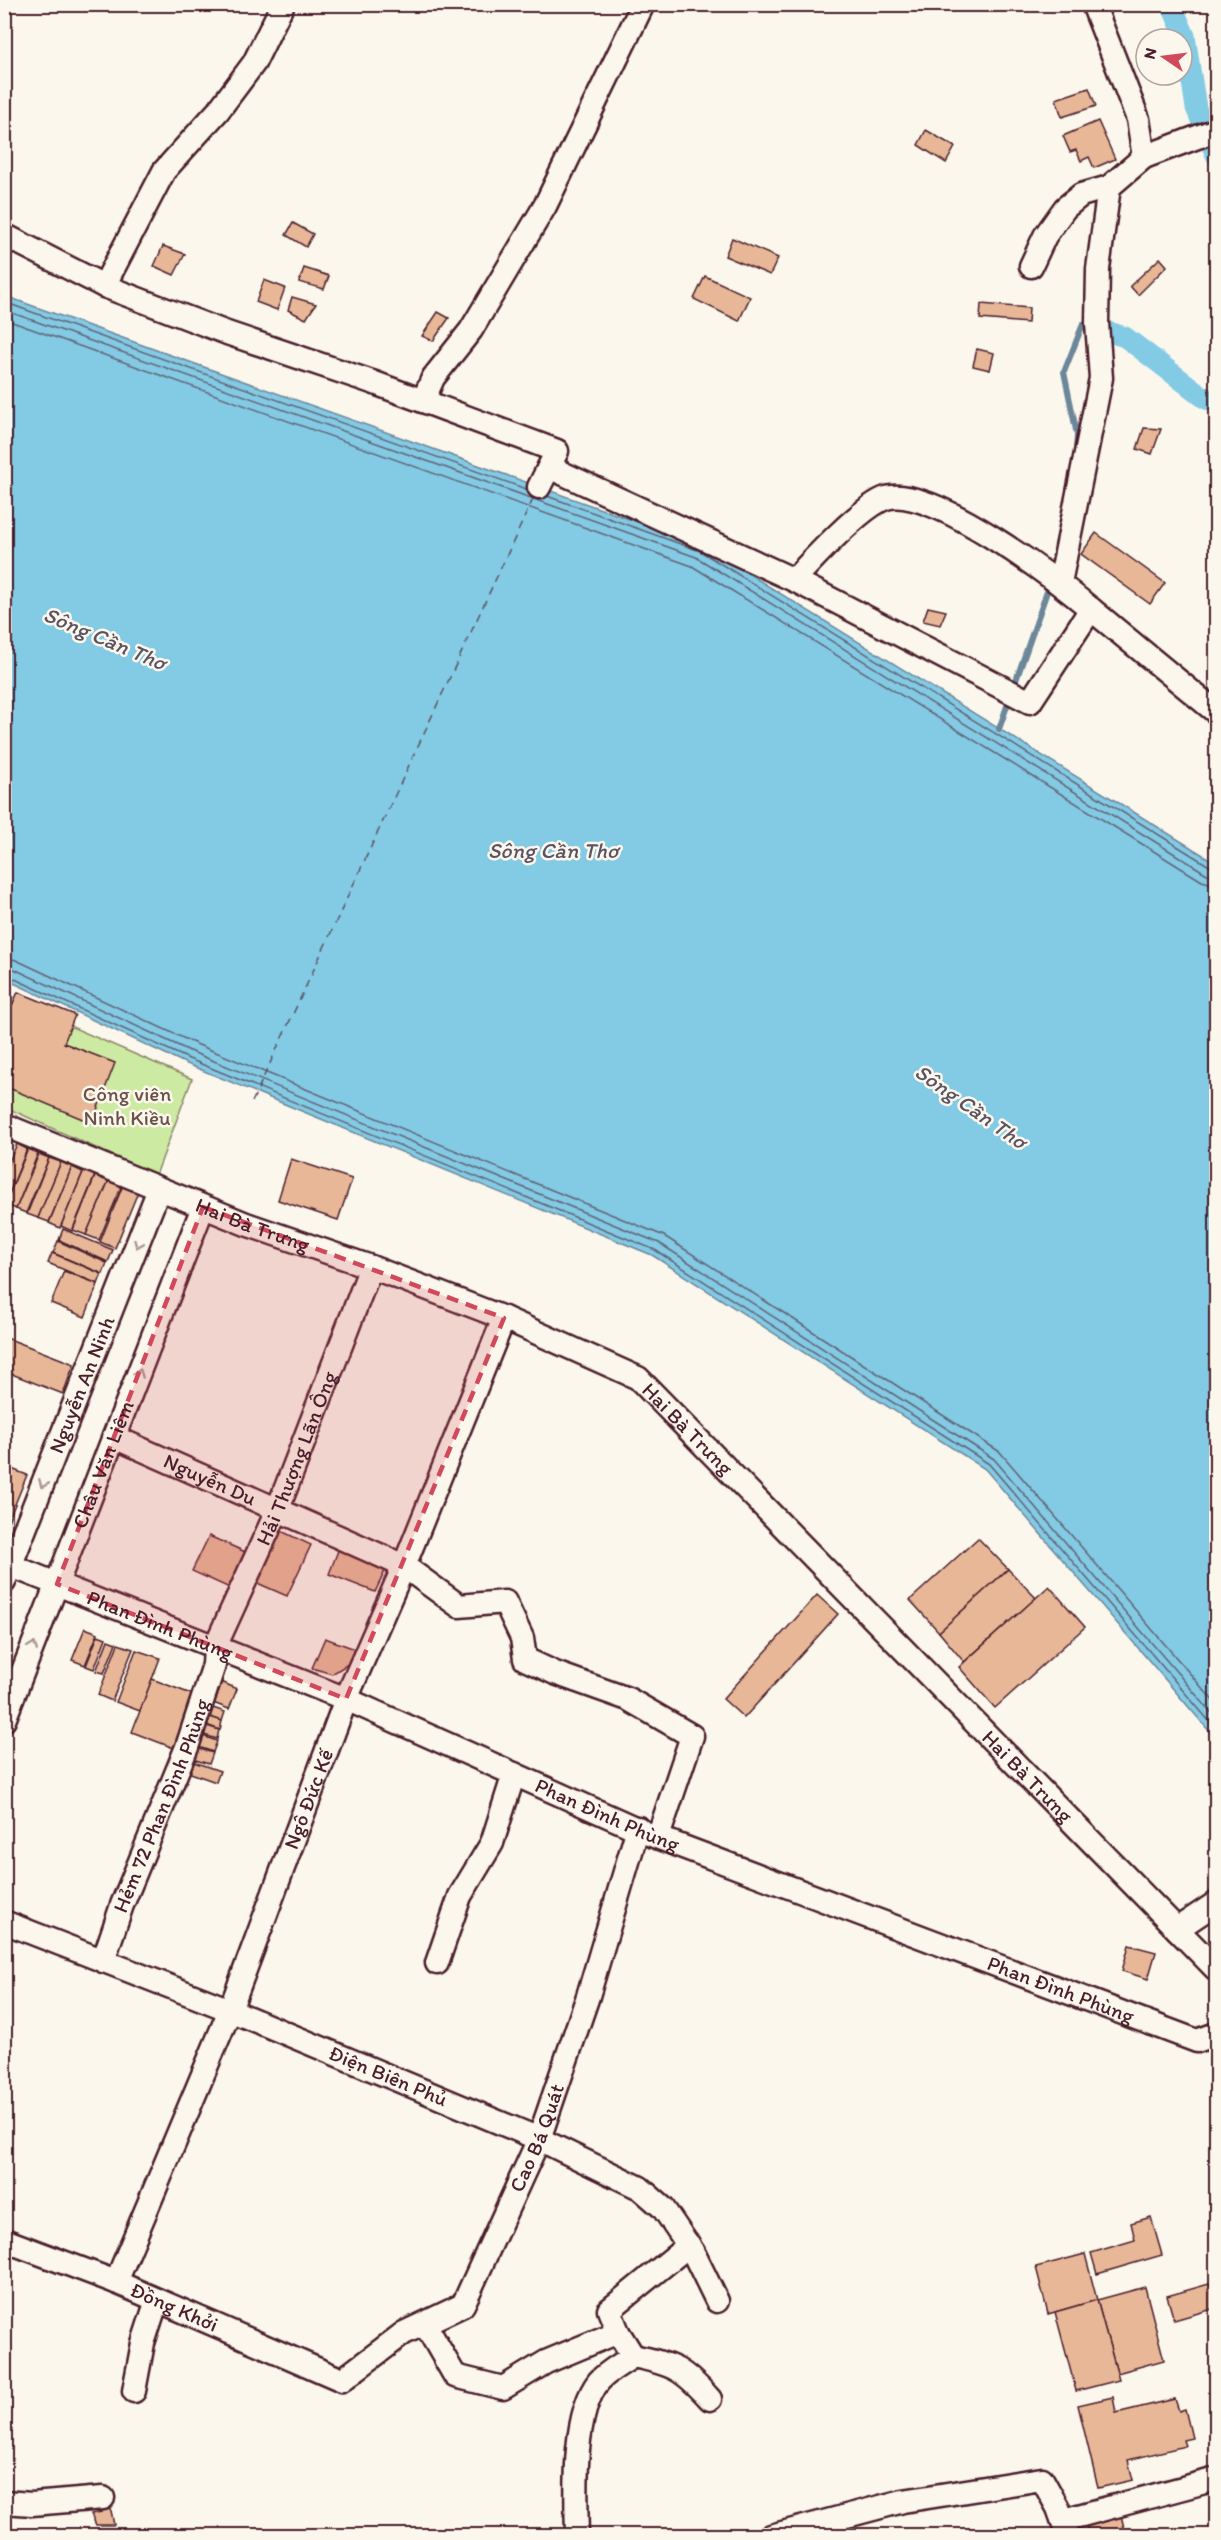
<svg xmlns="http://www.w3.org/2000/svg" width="1221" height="2540" viewBox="0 0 1221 2540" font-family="Itim,sans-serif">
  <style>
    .green { fill: #cdeaa2; stroke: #8c8466; stroke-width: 1.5 }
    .water { fill: #83cae4; stroke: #6c869a; stroke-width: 1.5 }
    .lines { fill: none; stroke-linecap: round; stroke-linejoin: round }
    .shore { stroke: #616375; stroke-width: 1.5 }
    .stream { stroke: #6c869a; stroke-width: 6 }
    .canal { stroke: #83cae4; stroke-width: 21 }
    .ferry { stroke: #5b5262; stroke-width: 1.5; stroke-dasharray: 8 6; stroke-linecap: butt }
    .building { fill: #e7b798; stroke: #4a1f2b; stroke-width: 1.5 }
    .minor-casing { stroke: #4a1f2b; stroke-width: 27 }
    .minor { stroke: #fbf7ec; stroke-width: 22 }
    .oneway { stroke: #ab9695 }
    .marked { fill: #d1495b; fill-opacity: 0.2; stroke: #d1495b; stroke-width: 4.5; stroke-dasharray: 12 8; stroke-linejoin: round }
    .labels { text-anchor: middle; stroke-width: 5; stroke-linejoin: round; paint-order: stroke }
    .park-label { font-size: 21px; fill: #6b5249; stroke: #fbf7ec }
    .street-label { font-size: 21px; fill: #4a1f2b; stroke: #fbf7ec }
    .water-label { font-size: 22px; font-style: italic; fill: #5b5262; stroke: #fbf7ec }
  </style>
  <rect width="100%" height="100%" fill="#fbf7ec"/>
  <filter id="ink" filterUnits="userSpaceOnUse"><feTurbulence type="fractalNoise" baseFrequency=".0167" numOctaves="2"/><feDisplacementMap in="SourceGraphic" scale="12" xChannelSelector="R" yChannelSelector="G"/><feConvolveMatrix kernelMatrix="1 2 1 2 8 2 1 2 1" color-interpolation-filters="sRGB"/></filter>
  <g filter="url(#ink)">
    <path class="green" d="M5,998L192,1079L156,1175L5,1107Z"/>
    <path class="water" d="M5,296L702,545L1216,863V1739L985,1469L652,1255L187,1064L5,979Z"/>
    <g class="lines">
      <g class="shore">
        <path d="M4,302L526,489"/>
        <path d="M4,310L696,557L1207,874L1216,876"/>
        <path d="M4,319L692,566L1202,881L1216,885"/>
        <path d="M547,496L700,551L1211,867L1216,868"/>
        <path d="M4,957L16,960L196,1044L664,1236L1000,1452L1216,1704"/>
        <path d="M4,966L12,968L192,1052L659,1243L994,1459L1216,1718"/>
        <path d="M4,974L189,1059L655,1250L989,1464L1216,1729"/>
      </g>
      <g class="stream">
        <path d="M1076,451L1077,435L1064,372L1083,324"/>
        <path d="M999,729L1050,583"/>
      </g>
      <g class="canal">
        <path d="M1171,4L1185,36L1196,108L1216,155"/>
        <path d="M1112,333L1125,337L1206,399L1216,402"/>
      </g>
      <path class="ferry" d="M252,1102L534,497"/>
    </g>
    <g class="building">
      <path d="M1089,88L1096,106L1062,117L1056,99Z"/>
      <path d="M1098,121L1115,159L1094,168L1089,157L1081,161L1076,150L1070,152L1063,136Z"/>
      <path d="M926,130L955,147L946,163L918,145Z"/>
      <path d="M293,223L313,234L306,247L286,235Z"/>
      <path d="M732,238L778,258L770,275L725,256Z"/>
      <path d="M163,246L185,254L174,275L154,266Z"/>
      <path d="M1160,258L1167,266L1138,295L1130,286Z"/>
      <path d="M304,268L329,276L324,289L299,282Z"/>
      <path d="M705,276L750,297L739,321L694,299Z"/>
      <path d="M264,280L285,288L277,310L256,302Z"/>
      <path d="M292,297L316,304L306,319L288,310Z"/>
      <path d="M981,304L1029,308L1028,323L980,319Z"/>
      <path d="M438,312L449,318L433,341L422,336Z"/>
      <path d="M977,349L994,353L990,370L973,366Z"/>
      <path d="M1144,428L1161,429L1152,454L1137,449Z"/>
      <path d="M1096,533L1165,583L1150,604L1081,554Z"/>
      <path d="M928,607L946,611L940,625L923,621Z"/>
      <path d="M18,992L75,1015L64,1043L115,1063L92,1123L4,1086V1024Z"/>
      <path d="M17,1144L27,1149L5,1204L4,1173Z"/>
      <path d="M28,1149L38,1153L16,1209L5,1204Z"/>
      <path d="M39,1154L49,1158L26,1213L16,1209Z"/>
      <path d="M49,1158L61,1162L38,1218L27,1214Z"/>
      <path d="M291,1159L352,1179L338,1220L278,1200Z"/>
      <path d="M61,1162L72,1167L49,1222L38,1218Z"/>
      <path d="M72,1167L83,1172L60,1228L49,1223Z"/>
      <path d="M84,1170L95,1175L72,1231L61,1226Z"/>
      <path d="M96,1174L109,1180L86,1235L73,1230Z"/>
      <path d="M109,1180L122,1185L99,1240L86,1235Z"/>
      <path d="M123,1185L138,1192L115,1248L100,1242Z"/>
      <path d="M63,1229L113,1250L108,1262L59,1240Z"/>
      <path d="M58,1241L107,1263L103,1274L53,1253Z"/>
      <path d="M52,1253L102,1274L98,1284L48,1263Z"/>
      <path d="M64,1271L98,1284L85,1317L51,1303Z"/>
      <path d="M4,1337L74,1364L63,1394L4,1371Z"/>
      <path d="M4,1466L27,1475L4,1531Z"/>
      <path d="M279,1530L311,1545L287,1596L255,1582Z"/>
      <path d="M209,1536L250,1554L234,1590L192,1571Z"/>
      <path d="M978,1538L1008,1569L939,1632L910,1600Z"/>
      <path d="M339,1548L386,1569L375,1592L329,1574Z"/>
      <path d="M1008,1569L1036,1598L964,1662L939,1632Z"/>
      <path d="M1049,1586L1085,1627L995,1708L959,1667Z"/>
      <path d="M817,1595L838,1614L744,1718L723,1699Z"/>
      <path d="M85,1628L98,1633L85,1665L72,1660Z"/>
      <path d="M98,1635L106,1638L94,1669L86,1666Z"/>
      <path d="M325,1638L355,1649L348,1664L332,1674L312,1668Z"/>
      <path d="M108,1640L116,1643L104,1673L96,1671Z"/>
      <path d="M118,1644L133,1649L112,1701L98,1695Z"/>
      <path d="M136,1650L160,1658L140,1711L116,1702Z"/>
      <path d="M152,1679L199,1697L179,1750L132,1732Z"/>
      <path d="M217,1680L237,1689L229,1709L208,1701Z"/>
      <path d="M207,1706L225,1712L222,1721L204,1715Z"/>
      <path d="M204,1715L222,1721L220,1730L201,1723Z"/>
      <path d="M201,1724L219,1730L217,1739L198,1733Z"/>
      <path d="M197,1734L217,1741L213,1752L193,1745Z"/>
      <path d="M193,1747L213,1753L209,1764L189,1758Z"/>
      <path d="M188,1760L220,1771L216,1782L185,1771Z"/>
      <path d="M1129,1945L1156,1952L1148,1979L1122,1971Z"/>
      <path d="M1151,2217L1162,2255L1097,2274L1091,2253L1135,2240L1131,2223Z"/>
      <path d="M1085,2254L1097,2300L1048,2314L1036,2267Z"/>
      <path d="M1216,2282V2308L1174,2320L1167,2296Z"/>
      <path d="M1145,2287L1164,2360L1117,2373L1097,2300Z"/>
      <path d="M1097,2300L1119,2380L1076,2391L1055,2312Z"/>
      <path d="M1113,2397L1116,2413L1175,2399L1179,2411L1185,2409L1192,2438L1183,2440L1185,2446L1128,2460L1133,2480L1098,2488L1078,2405Z"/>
      <path d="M95,2495L108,2496L114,2525H96L91,2514L102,2512Z"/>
      <path d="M1120,2511L1126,2536H1089L1085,2520Z"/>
    </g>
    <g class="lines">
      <g class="minor-casing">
        <g id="minor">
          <path d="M1144,157L1216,130"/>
          <path d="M4,235L104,286L227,333L372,382L557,451L539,487"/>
          <path d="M1031,266L1045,236L1065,208L1081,195L1109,187L1144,157L1138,119L1093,4"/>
          <path d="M104,286L164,171L218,111L254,63L283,4"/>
          <path d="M423,401L433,378L471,330L545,206L643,4"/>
          <path d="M549,467L794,580L1030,702L1091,609L1216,712"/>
          <path d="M794,580C811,561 862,506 886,498C931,484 1055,579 1091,609"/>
          <path d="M1060,583L1101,378L1097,323L1098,269L1109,187"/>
          <path id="s1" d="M4,1125L246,1224L371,1267L504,1318L638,1378L1216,1969"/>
          <path id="s2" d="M114,1437L404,1566L459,1606L505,1602L522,1638L525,1659L555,1673L628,1699L692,1736L658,1837"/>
          <path id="s3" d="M4,1563L346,1699L646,1833L1197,2041L1216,2034"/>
          <path id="s4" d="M4,1582L159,1189"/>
          <path id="s5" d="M4,1720L203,1207"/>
          <path id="s6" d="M4,1922L230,2010L539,2139L640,2188L663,2208L693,2252L717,2301"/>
          <path d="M1177,1929L1216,1903"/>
          <path id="s7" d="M103,1961L122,1905L187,1747L214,1665L215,1647L277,1511L371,1267"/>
          <path d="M437,1963L460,1896L492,1843L514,1774"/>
          <path id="s8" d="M4,2240L116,2282L342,2380L404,2333L463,2305L539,2139L588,1996L638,1828"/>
          <path id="s9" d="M116,2282L230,2010L346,1699L404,1566L504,1318"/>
          <path d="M425,2324L455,2376L503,2388L546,2362L618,2332"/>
          <path d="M633,2356C673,2364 683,2369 710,2399"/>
          <path d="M134,2391L143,2343L157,2300"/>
          <path d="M4,2502L32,2504L103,2498"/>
          <path d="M1063,2520L1216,2479"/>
          <path d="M577,2536C576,2494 572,2414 599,2381C608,2371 622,2364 633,2356L618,2332L609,2310L689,2245"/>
          <path d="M771,2536L903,2501L1042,2479L1058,2508L1068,2536"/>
        </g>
      </g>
      <use href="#minor" class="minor"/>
    </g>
    <defs><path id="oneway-chevron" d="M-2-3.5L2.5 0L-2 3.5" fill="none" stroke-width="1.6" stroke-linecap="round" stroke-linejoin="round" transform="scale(1.5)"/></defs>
    <g class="oneway">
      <use href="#oneway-chevron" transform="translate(138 1244) rotate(112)"/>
      <use href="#oneway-chevron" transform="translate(139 1373) rotate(-69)"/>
      <use href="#oneway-chevron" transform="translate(43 1484) rotate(112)"/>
      <use href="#oneway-chevron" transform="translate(33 1646) rotate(-69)"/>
    </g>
  </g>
  <path class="marked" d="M203,1207L504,1318L346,1699L57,1584Z"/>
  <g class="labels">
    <g class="park-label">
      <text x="127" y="1101">Công viên<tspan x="127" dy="24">Ninh Kiều</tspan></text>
    </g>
    <g class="street-label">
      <text dy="7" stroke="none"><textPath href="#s1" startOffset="268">Hai Bà Trưng</textPath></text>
      <text dy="7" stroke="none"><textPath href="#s4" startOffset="212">Nguyễn An Ninh</textPath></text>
      <text dy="7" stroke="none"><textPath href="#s1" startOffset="754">Hai Bà Trưng</textPath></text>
      <text dy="7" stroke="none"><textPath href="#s7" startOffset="540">Hải Thượng Lãn Ông</textPath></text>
      <text dy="7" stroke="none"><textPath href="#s5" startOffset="274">Châu Văn Liêm</textPath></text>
      <text dy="7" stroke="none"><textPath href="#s2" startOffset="105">Nguyễn Du</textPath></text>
      <text dy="7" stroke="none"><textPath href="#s3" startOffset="168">Phan Đình Phùng</textPath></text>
      <text dy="7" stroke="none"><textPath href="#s1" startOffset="1240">Hai Bà Trưng</textPath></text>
      <text dy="7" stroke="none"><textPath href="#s9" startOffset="520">Ngô Đức Kế</textPath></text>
      <text dy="7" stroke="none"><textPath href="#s7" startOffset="166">Hẻm 72 Phan Đình Phùng</textPath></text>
      <text dy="7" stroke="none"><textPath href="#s3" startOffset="654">Phan Đình Phùng</textPath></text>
      <text dy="7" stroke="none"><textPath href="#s3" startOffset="1140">Phan Đình Phùng</textPath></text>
      <text dy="7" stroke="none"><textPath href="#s6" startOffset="414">Điện Biên Phủ</textPath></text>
      <text dy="7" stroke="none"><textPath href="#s8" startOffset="692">Cao Bá Quát</textPath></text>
      <text dy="7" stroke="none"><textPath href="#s8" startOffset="183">Đồng Khởi</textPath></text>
    </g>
    <g class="water-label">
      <text transform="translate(105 638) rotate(23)" y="8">Sông Cần Thơ</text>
      <text x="553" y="858">Sông Cần Thơ</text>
      <text transform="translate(971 1106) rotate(35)" y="8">Sông Cần Thơ</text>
    </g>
  </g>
  <rect width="1221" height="2540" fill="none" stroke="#fbf7ec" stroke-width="24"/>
  <rect x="12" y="12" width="1197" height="2516" fill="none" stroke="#4a1f2b" stroke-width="2" filter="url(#ink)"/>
  <g transform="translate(1164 57) rotate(284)"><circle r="28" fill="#fbf7ec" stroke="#b4a19f" stroke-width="1.5"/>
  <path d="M0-4.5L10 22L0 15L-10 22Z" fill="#d1495b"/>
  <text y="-9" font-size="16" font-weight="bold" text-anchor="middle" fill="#4a1f2b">N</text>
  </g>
</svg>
